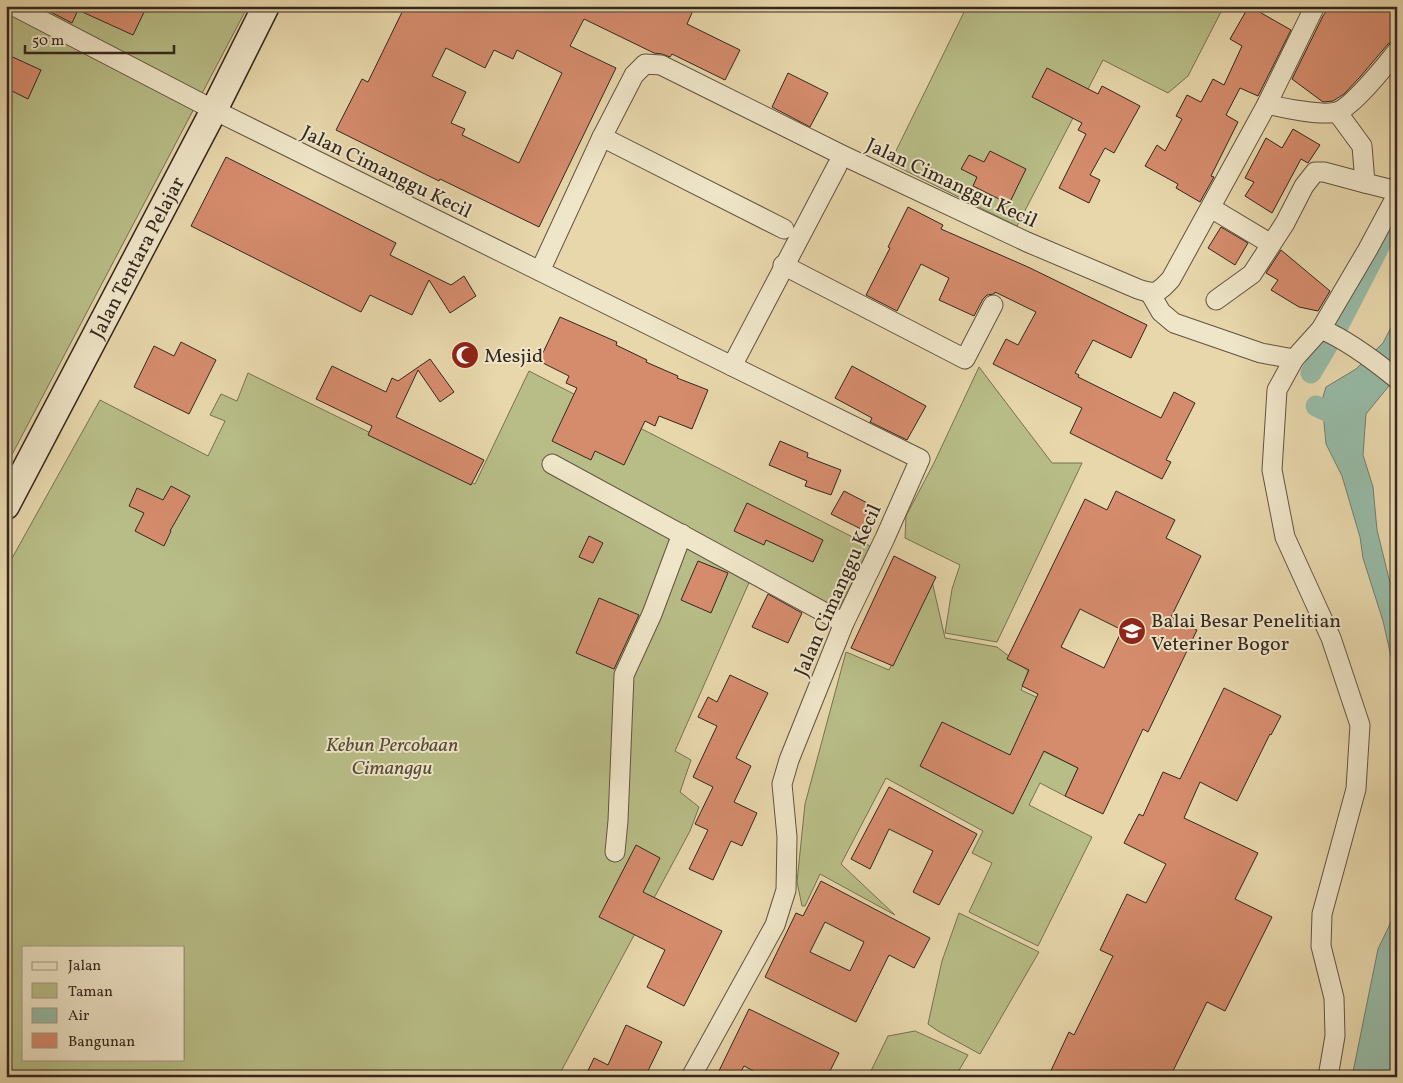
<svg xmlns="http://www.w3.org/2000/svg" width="1403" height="1083" viewBox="0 0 1403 1083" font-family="Vollkorn,serif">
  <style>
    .green { fill: #b8bd87; stroke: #767252; fill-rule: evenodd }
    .water { fill: #97baa6; stroke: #6f7f70 }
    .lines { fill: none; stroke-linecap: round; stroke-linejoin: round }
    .canal { stroke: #97baa6; stroke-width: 21 }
    .building { fill: #d58c6d; stroke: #34271e; fill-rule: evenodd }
    .minor-casing { stroke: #615341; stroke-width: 21 }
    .secondary-casing { stroke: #34271e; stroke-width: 29 }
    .minor { stroke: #efe5c8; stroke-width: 19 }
    .secondary { stroke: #efe5c8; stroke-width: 26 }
    .labels { text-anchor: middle; stroke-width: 4; stroke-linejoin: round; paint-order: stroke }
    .street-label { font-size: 20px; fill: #34271e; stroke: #efe5c8 }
    .poi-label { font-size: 20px; fill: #34271e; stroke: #efe5c8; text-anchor: start }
    .park-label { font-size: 20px; font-style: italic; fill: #554c38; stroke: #efe5c8 }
  </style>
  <rect width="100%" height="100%" fill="#e7d7ab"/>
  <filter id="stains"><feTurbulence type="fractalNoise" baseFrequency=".004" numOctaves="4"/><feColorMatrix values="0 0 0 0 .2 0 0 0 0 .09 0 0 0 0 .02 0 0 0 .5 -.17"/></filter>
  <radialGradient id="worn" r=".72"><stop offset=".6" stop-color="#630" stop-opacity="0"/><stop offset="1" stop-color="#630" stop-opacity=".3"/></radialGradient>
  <g class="green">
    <path d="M6,6H248L6,466Z"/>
    <path d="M963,6H1224L1188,76L1168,93L1103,60L1017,226L890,163L966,8Z"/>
    <path d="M979,367L1052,463H1082L997,642L945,633L952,589L960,565L905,538L906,516L934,463Z"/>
    <path d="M529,371L870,546L834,619L751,578L675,751L691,760L680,792L699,807L690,831L558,1077H6V569L100,400L208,456L225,421L210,415L221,394L237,401L248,373L475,484ZM24,947H184V1059H24Z"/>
    <path d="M932,581L945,638L997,647L1028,671L1021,690L1101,727L1029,714L1018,739L1078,768L1065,796L1040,783L1029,805L1092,837L1038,946L969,912L992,863L972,853L983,831L886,778L841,864L895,915L820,874L805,906H802L797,882L805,804L846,652L889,670Z"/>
    <path d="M959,913L1039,952L980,1054L938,1031L928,1024L942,961Z"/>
    <path d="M915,1031L968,1055L955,1077H868L888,1036Z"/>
  </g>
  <g class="water">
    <path d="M1397,316V376L1366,414L1363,455L1373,487L1377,530L1397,611V683L1383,621L1363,558L1360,537L1342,476L1326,444L1322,400L1326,387L1356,369L1383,343Z"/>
    <path d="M1397,904V965L1394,987L1397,994V1077H1352L1378,949L1392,920Z"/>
  </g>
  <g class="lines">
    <g class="canal">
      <path d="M1311,373L1333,336L1383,239"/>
      <path d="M1316,406L1345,420"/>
    </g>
  </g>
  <g class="building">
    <path d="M39,6H147L133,35L78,10L72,23Z"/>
    <path d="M405,6H695L687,24L740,50L725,80L672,54L670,57L662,54L654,53L584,19L570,46L616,68L539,227L440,179L439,181L336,130L362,79L368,82ZM446,48L485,68L494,50L513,59L517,50L562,73L519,163L462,135L465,129L451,123L466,92L432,76Z"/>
    <path d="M1249,6L1291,30L1258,96L1240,88L1226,115L1238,122L1211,176L1214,177L1200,202L1176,188L1178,184L1145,166L1157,145L1165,151L1182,119L1176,116L1187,95L1201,102L1213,79L1224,85L1242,46L1230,39Z"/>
    <path d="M1330,6H1397V40L1388,44L1360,77L1344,94L1333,101L1323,102L1292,79L1323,16Z"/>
    <path d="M6,54L41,70L28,99L6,88Z"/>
    <path d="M1047,68L1098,94L1102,86L1140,106L1114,153L1105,148L1090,175L1100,180L1089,203L1059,188L1086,134L1078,130L1082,123L1032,97Z"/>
    <path d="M788,73L828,93L810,127L772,107Z"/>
    <path d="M1293,129L1320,145L1308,163L1301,159L1272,213L1245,196L1254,182L1245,178L1266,138L1282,148Z"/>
    <path d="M990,151L1026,169L1009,204L973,186L977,177L961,169L969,155L984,162Z"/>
    <path d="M226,157L396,243L390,255L451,285L464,276L476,296L450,313L429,280L412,315L370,295L361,312L191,226Z"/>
    <path d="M908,207L943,225L941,229L1028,267L1147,325L1131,358L1093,340L1075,373L1079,375L1078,377L1161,418L1174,392L1195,403L1166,460L1171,462L1162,479L1070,433L1082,408L993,364L1006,339L1018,345L1036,312L995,292L994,294L987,295L983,299L974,316L939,300L949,278L921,264L897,311L866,295L890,248L888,247Z"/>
    <path d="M1221,227L1248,243L1235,265L1208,248Z"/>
    <path d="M1281,250L1330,291L1318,311L1299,307L1271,290L1278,280L1266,273Z"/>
    <path d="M560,317L617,342L616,345L647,360L646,362L678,376L677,378L708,390L692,429L659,416L655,426L645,421L624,465L595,451L591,460L552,441L577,388L566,383L569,376L539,361Z"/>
    <path d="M181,342L216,360L189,414L134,387L154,346L174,356Z"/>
    <path d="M430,359L454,392L440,402L418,370L396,417L484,460L471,485L368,435L372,426L316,399L332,366L386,392L392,378L398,381Z"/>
    <path d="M852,366L926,406L907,440L870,422L872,418L835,398Z"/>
    <path d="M780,441L808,453L807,457L841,470L831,495L805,486L807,481L769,465Z"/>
    <path d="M171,486L190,496L170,531H171L164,546L135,531L144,513L129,506L137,488L163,500Z"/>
    <path d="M844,491L877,508L865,531L831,514Z"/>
    <path d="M1116,491L1175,520L1166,538L1201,556L1171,617L1197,630L1148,732L1143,729L1103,814L1065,796L1078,768L1044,751L1013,814L920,766L942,722L1010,755L1038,694L1022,686L1029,670L1007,659L1085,499L1107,510ZM1080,609L1122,630L1104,668L1061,647Z"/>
    <path d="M747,503L823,540L813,562L766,540L764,545L734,531Z"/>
    <path d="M589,536L603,543L593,563L579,557Z"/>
    <path d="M894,556L936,577L893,666L851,648Z"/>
    <path d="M698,561L728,573L711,613L681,600Z"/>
    <path d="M768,594L802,613L788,643L752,627Z"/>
    <path d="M599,598L639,615L614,669L576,653Z"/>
    <path d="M730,675L768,693L736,758L751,766L734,802L757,813L742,846L731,841L713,880L689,869L708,830L695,824L713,787L693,777L717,726L698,717L708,697L717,702Z"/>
    <path d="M1224,688L1281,716L1271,735L1270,734L1237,801L1200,782L1184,818L1258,853L1235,899L1272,917L1225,1011L1207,1002L1170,1077H1048L1069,1032L1074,1035L1113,956L1100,950L1127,894L1146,903L1166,864L1124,843L1139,814L1143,816L1163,772L1180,779Z"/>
    <path d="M889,787L977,834L939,905L913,892L933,851L889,829L870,869L851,859Z"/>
    <path d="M636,845L660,858L643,892L722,931L684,1006L647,987L665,950L599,917Z"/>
    <path d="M821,881L930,938L914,968L889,955L856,1022L765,977L796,913L803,916ZM825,922L864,942L850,971L810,952Z"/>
    <path d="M749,1009L839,1053L827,1077H765L744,1066L738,1077H716Z"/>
    <path d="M626,1025L662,1042L645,1077H585L594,1058L608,1065Z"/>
  </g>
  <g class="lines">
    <g class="minor-casing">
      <g id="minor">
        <path d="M14,6L214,110L920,459L885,538L844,623L789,760L782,784L787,837L786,890L775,925L691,1077"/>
        <path d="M1267,104C1282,108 1323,116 1337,112C1352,107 1386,65 1397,51"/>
        <path d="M1337,112L1362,146L1365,183L1397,191"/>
        <path d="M602,137L784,229"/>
        <path d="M1211,208L1271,244"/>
        <path d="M783,265L965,359L993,305"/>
        <path d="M540,271L602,137L634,75L645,64L661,65L842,155L1027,242L1138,289C1156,295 1158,293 1171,279L1267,104L1315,6"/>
        <path d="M1150,293L1161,312L1174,323L1261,353L1294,359"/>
        <path d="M1216,300L1252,274L1285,223L1304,186L1315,172H1324L1365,183"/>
        <path d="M1321,329C1347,340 1375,361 1397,379"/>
        <path d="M732,366L837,166"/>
        <path d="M552,464L844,623"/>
        <path d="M615,852L618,821L624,675L652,614L682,534"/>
        <path d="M1328,1077L1335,1036L1334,998L1321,946L1322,914L1356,789L1360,725L1331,638L1285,537L1272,470L1277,390L1294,359L1321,329L1368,249L1397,195"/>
      </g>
    </g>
    <g class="secondary-casing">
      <g id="secondary">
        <path id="s1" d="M6,506L214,110L266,6"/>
      </g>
    </g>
    <use href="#minor" class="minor"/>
    <use href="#secondary" class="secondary"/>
  </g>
  <defs>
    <g id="mosque-disc" transform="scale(1.4375)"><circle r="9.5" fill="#8f2418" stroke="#efe5c8"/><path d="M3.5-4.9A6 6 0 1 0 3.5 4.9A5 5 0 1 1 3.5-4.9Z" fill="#fff"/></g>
    <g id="university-disc" transform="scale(1.4375)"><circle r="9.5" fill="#8f2418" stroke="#efe5c8"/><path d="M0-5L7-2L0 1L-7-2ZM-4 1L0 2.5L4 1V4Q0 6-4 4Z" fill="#fff"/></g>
  </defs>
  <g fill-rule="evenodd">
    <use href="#mosque-disc" x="465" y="355"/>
    <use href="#university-disc" x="1132" y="631"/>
  </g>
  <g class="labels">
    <g class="street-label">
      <text transform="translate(387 171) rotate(26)" y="7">Jalan Cimanggu Kecil</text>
      <text transform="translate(952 182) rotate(25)" y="7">Jalan Cimanggu Kecil</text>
      <text dy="7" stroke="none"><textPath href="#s1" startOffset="281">Jalan Tentara Pelajar</textPath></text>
      <text transform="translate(837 590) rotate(-66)" y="7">Jalan Cimanggu Kecil</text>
    </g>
    <g class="poi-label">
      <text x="484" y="362">Mesjid</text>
      <text x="1151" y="627">Balai Besar Penelitian<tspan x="1151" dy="23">Veteriner Bogor</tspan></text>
    </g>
    <g class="park-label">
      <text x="392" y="751">Kebun Percobaan<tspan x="392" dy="23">Cimanggu</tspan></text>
    </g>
  </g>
  <rect width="1403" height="1083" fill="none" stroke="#e7d7ab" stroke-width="25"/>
  <rect x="8" y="8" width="1388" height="1068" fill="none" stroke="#34271e" stroke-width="2.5"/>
  <rect x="12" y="12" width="1378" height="1058" fill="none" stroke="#34271e"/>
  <rect x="22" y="946" width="162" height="115" fill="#efe5c8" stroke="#a49984"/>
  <rect x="32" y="962" width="25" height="8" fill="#efe5c8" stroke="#a49984"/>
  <text x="68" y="970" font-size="15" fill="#34271e">Jalan</text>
  <rect x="32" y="983" width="25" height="15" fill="#b8bd87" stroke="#a49984"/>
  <text x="68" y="996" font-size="15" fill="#34271e">Taman</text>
  <rect x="32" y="1008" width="25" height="15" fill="#97baa6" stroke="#a49984"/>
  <text x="68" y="1020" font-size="15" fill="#34271e">Air</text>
  <rect x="32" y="1033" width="25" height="15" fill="#d58c6d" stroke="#a49984"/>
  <text x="68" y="1046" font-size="15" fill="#34271e">Bangunan</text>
  <path d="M25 45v8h149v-8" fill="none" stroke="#34271e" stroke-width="2.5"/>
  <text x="32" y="45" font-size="15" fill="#34271e" stroke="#efe5c8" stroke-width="4" paint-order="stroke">50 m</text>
  <rect width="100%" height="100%" filter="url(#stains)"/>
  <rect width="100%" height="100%" fill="url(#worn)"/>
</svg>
